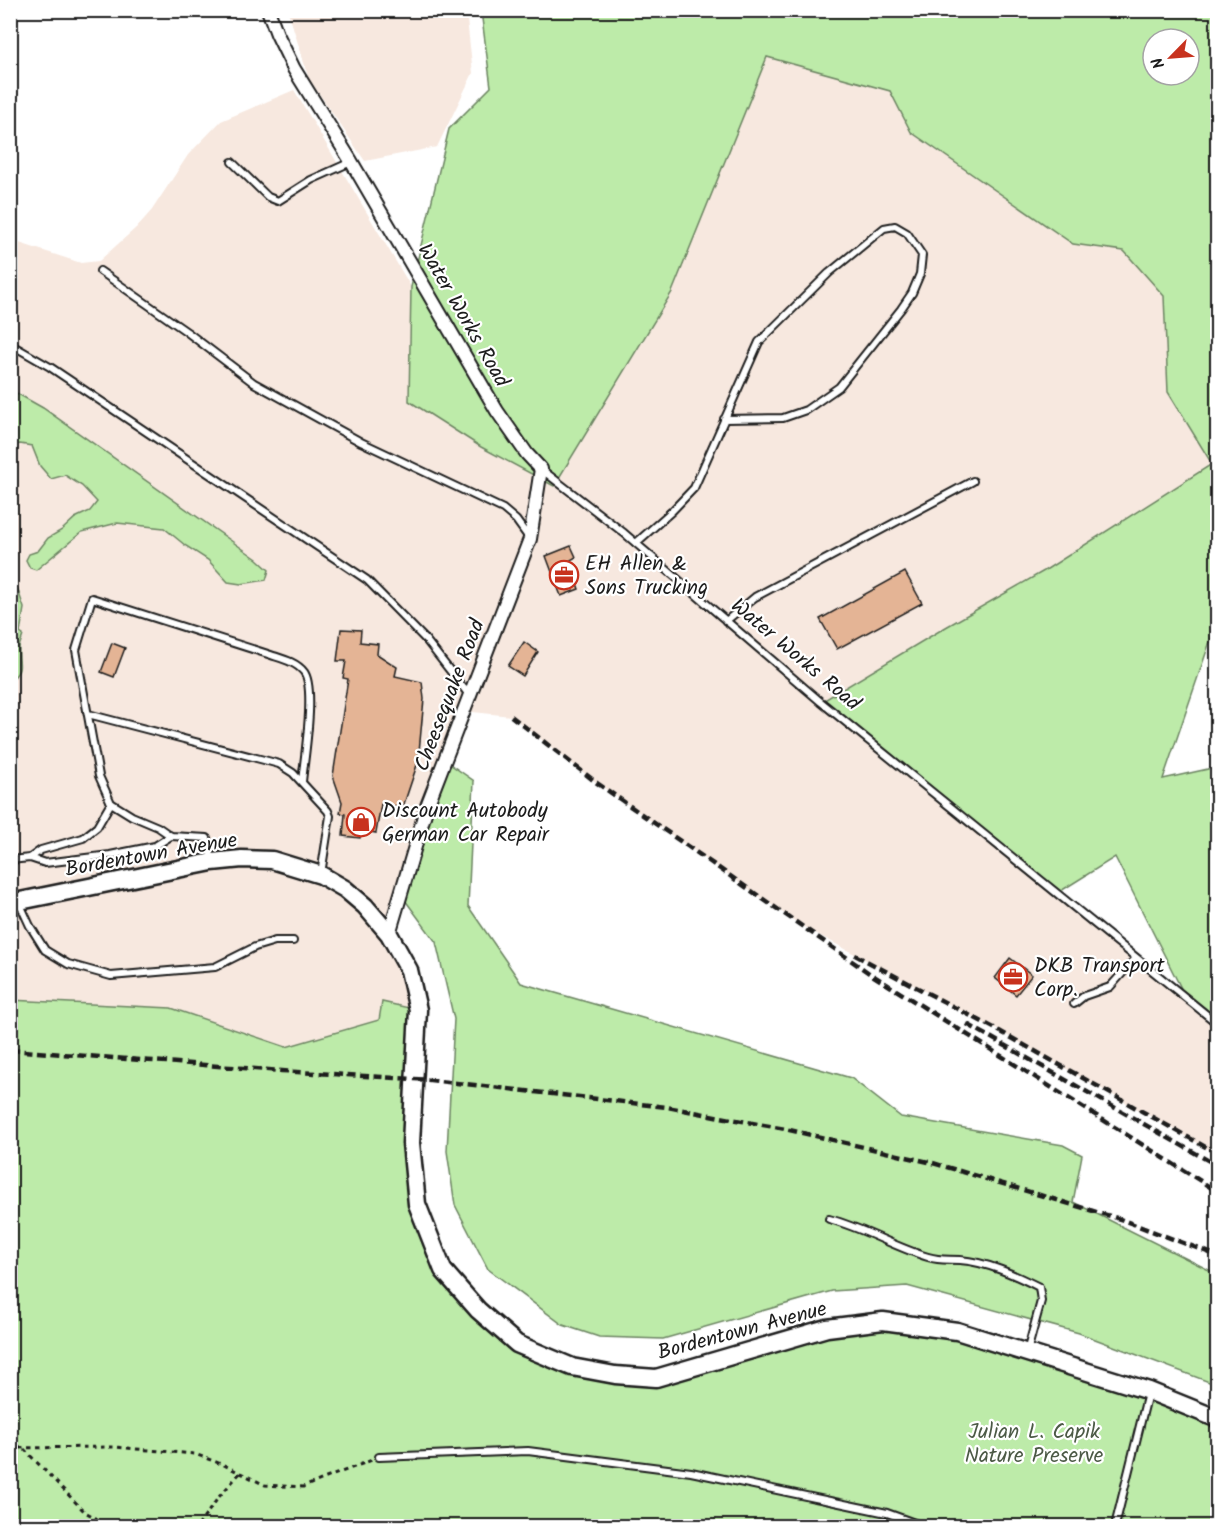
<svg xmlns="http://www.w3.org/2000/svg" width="1228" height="1537" viewBox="0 0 1228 1537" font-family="Kalam,sans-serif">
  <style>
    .built { fill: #f7e8df }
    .green { fill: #bdeba9; stroke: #6c8462; stroke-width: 1.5; fill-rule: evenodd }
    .building { fill: #e4b495; stroke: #1c1c1c; stroke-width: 1.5 }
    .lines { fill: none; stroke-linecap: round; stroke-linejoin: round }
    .service-casing { stroke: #1c1c1c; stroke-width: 10 }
    .minor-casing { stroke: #1c1c1c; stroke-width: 16 }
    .secondary-casing { stroke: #1c1c1c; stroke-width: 21 }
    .path { stroke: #1c1c1c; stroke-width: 3; stroke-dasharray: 4.5 4.5; stroke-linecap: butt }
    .service { stroke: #fff; stroke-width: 6 }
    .minor { stroke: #fff; stroke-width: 12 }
    .secondary { stroke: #fff; stroke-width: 16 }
    .rail { stroke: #1c1c1c; stroke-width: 4.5; stroke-dasharray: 9 4.5; stroke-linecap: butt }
    .labels { text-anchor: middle; stroke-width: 4.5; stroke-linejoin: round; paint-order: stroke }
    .street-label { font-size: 21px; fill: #1c1c1c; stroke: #fff }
    .poi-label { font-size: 21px; fill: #1c1c1c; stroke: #fff; text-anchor: start }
    .park-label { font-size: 21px; fill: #4c5a46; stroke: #fff }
  </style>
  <rect width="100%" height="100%" fill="#fff"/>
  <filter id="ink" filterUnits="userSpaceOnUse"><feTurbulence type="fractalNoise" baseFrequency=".0167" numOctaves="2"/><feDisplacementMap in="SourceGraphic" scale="12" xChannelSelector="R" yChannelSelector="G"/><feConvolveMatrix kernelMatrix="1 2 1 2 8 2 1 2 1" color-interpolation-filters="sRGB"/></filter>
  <g filter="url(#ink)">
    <g class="built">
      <path d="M288,11H466L473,73L437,147L365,161L309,79Z"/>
      <path d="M766,56L890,91L911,132L1073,244L1124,251L1164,296L1168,391L1213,464L1044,571L946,627L821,702L1217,1026V1154L994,1028L802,926L597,783L511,716L463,711L389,934L418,1010L286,1047L171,1008L16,1001L10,996V240L81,263L99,261L137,227L152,210L188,155L221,121L294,90L411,287V332L554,486L672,292Z"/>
    </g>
    <g class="green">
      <path d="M481,11H1217V621L1163,779L1217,767V1024L1186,998L1115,857L1056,894L821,702L946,627L1044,571L1212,464L1168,392L1164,296L1124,251L1073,244L911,132L890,91L767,57L672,292L554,486L481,447L409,401L411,287L449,129L491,87ZM1153,39H1189V75H1153Z"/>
      <path d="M11,390L43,408L257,559L269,570L266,580L241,584L228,582L208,560L186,546L164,528L117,523L82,532L36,570L30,568L26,560L29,554L38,551L48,538L62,530L75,518L90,511L97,502L82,486L65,475L51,479L40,466L32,446L20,444L11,446Z"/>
      <path d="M14,578L24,608L20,633L23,635C22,640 19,644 19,649C17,663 25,668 11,680L10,580Z"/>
      <path d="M444,760L474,781L468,906L521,983L851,1078L901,1117L1063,1145L1082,1155L1073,1202L1217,1274V1385L1079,1333L907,1286L832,1291L663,1339L599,1337L563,1325L488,1269L455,1205L447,1151L454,1019L436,942L402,896Z"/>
      <path d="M10,1000L171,1008L286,1047L379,1020L382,1002L418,1010L417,1204L443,1270L517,1344L572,1367L656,1378L827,1328L957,1331L1217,1419V1526H11Z"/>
    </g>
    <g class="building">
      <path d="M571,546L576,557L569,561L579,589L561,596L546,556Z"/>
      <path d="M905,572L922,603L837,649L820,619Z"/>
      <path d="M341,629L361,630L360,642L378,644L377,654L397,667L395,676L422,682L424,699L418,762L403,807L381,804L376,833L361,830L360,838L343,836L345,814L340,813L342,802L333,776L348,679L343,678L346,661H337Z"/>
      <path d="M524,642L538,652L523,676L508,666Z"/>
      <path d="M112,643L125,648L114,677L101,672Z"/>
      <path d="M1010,958L1032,975L1016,995L995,978Z"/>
    </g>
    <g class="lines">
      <g class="service-casing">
        <g id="service">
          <path d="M134,13L140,10"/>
          <path d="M232,162L268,197L278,201L311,180L351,162"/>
          <path d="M100,271L187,332L254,383L361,442L503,509L516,520L529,538"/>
          <path d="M10,344L50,367L367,580L426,640L469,695"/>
          <path d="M541,469L624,533L821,702L1218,1024"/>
          <path d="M636,543L672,511L694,488L759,342L829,273L884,228L895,226L907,233L922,255L920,274L912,293L901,309L839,387L806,410L783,418L724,419"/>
          <path d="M726,621L755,597L973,481"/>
          <path d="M88,714L264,760L279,764L293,773L328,811L330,816L321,874"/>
          <path d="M30,858L41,850L83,838L97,827L111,803"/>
          <path d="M10,860L30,858L45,863L110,855L155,846L171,836"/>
          <path d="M212,861L207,838L171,836L158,827L132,816L111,803L99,776L76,650L92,598L271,655C283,659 296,662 304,672C316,688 304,760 302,782"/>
          <path d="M19,902L30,926L45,950L68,964L111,976L215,967L255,947L275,941H293"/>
          <path d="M1074,1004L1084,996L1110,987L1136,958"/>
          <path d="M829,1219C864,1228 894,1247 928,1257C941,1261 948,1259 960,1260C987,1262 1015,1275 1039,1287L1041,1301L1027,1352"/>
          <path d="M379,1457L528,1451L691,1472L887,1513L923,1526"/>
          <path d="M1115,1526L1148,1393"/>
        </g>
      </g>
      <g class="minor-casing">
        <path id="minor" d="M268,10L277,34L294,69L351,161L497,411L527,454L541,469L530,539L427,806L389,934"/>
      </g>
      <g class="secondary-casing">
        <path id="secondary" d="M10,903L212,862L242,859L272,860L321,875L345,889L365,906L389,934L409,970L418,1010L411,1143L417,1204L443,1270L478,1310L517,1344L572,1367L615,1375L656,1378L827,1328L883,1321L957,1331L1149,1391L1218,1419"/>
      </g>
      <g class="path">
        <path d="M10,1448L114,1447L195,1454L224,1465L265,1485L303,1487L372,1460"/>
        <path d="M24,1449L85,1512L96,1518L100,1526"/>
        <path d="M198,1526L218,1498L240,1473"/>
      </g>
      <use href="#service" class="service"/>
      <use href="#minor" class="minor"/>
      <use href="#secondary" class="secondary"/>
      <g class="rail">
        <path d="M511,716L597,783L869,973L1218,1192"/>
        <path d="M855,955L994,1028L1218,1154"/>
        <path d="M967,1024L1218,1166"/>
        <path d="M10,1050L282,1071L430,1080L667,1107L785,1129L933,1163L1120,1219L1218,1256"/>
      </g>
    </g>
  </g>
  <defs>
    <g id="office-ring" transform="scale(1.5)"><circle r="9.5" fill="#fff" stroke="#c8321e" stroke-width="1.5"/><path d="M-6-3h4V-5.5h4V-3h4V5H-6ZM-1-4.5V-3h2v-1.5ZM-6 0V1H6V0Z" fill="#c8321e"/></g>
    <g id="shop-ring" transform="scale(1.5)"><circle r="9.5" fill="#fff" stroke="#c8321e" stroke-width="1.5"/><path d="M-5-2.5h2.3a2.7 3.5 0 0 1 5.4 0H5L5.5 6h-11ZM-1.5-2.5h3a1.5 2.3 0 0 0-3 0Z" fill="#c8321e"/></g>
  </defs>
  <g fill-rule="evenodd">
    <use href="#office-ring" x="564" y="575"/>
    <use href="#shop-ring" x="361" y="822"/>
    <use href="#office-ring" x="1013" y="977"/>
  </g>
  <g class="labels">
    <g class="street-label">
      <text transform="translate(464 315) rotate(60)" y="7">Water Works Road</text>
      <text transform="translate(796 654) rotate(40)" y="7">Water Works Road</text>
      <text transform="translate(449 695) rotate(-69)" y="7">Cheesequake Road</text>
      <text transform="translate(151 854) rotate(-10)" y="7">Bordentown Avenue</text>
      <text transform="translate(742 1330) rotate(-15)" y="7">Bordentown Avenue</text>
    </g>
    <g class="poi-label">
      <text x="585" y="570">EH Allen &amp;<tspan x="585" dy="24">Sons Trucking</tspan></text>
      <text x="382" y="817">Discount Autobody<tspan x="382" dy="24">German Car Repair</tspan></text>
      <text x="1034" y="972">DKB Transport<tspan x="1034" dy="24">Corp.</tspan></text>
    </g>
    <g class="park-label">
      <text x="1034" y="1438">Julian L. Capik<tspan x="1034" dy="24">Nature Preserve</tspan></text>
    </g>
  </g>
  <rect width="1228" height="1537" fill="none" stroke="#fff" stroke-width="36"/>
  <rect x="18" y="18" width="1192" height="1501" fill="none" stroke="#1c1c1c" stroke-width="2" filter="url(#ink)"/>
  <g transform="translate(1171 57) rotate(245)"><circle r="28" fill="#ffffff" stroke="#a4a4a4" stroke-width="1.5"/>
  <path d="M0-4.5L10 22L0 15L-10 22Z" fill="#c8321e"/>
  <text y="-9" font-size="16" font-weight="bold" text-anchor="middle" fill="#1c1c1c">N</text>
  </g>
</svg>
